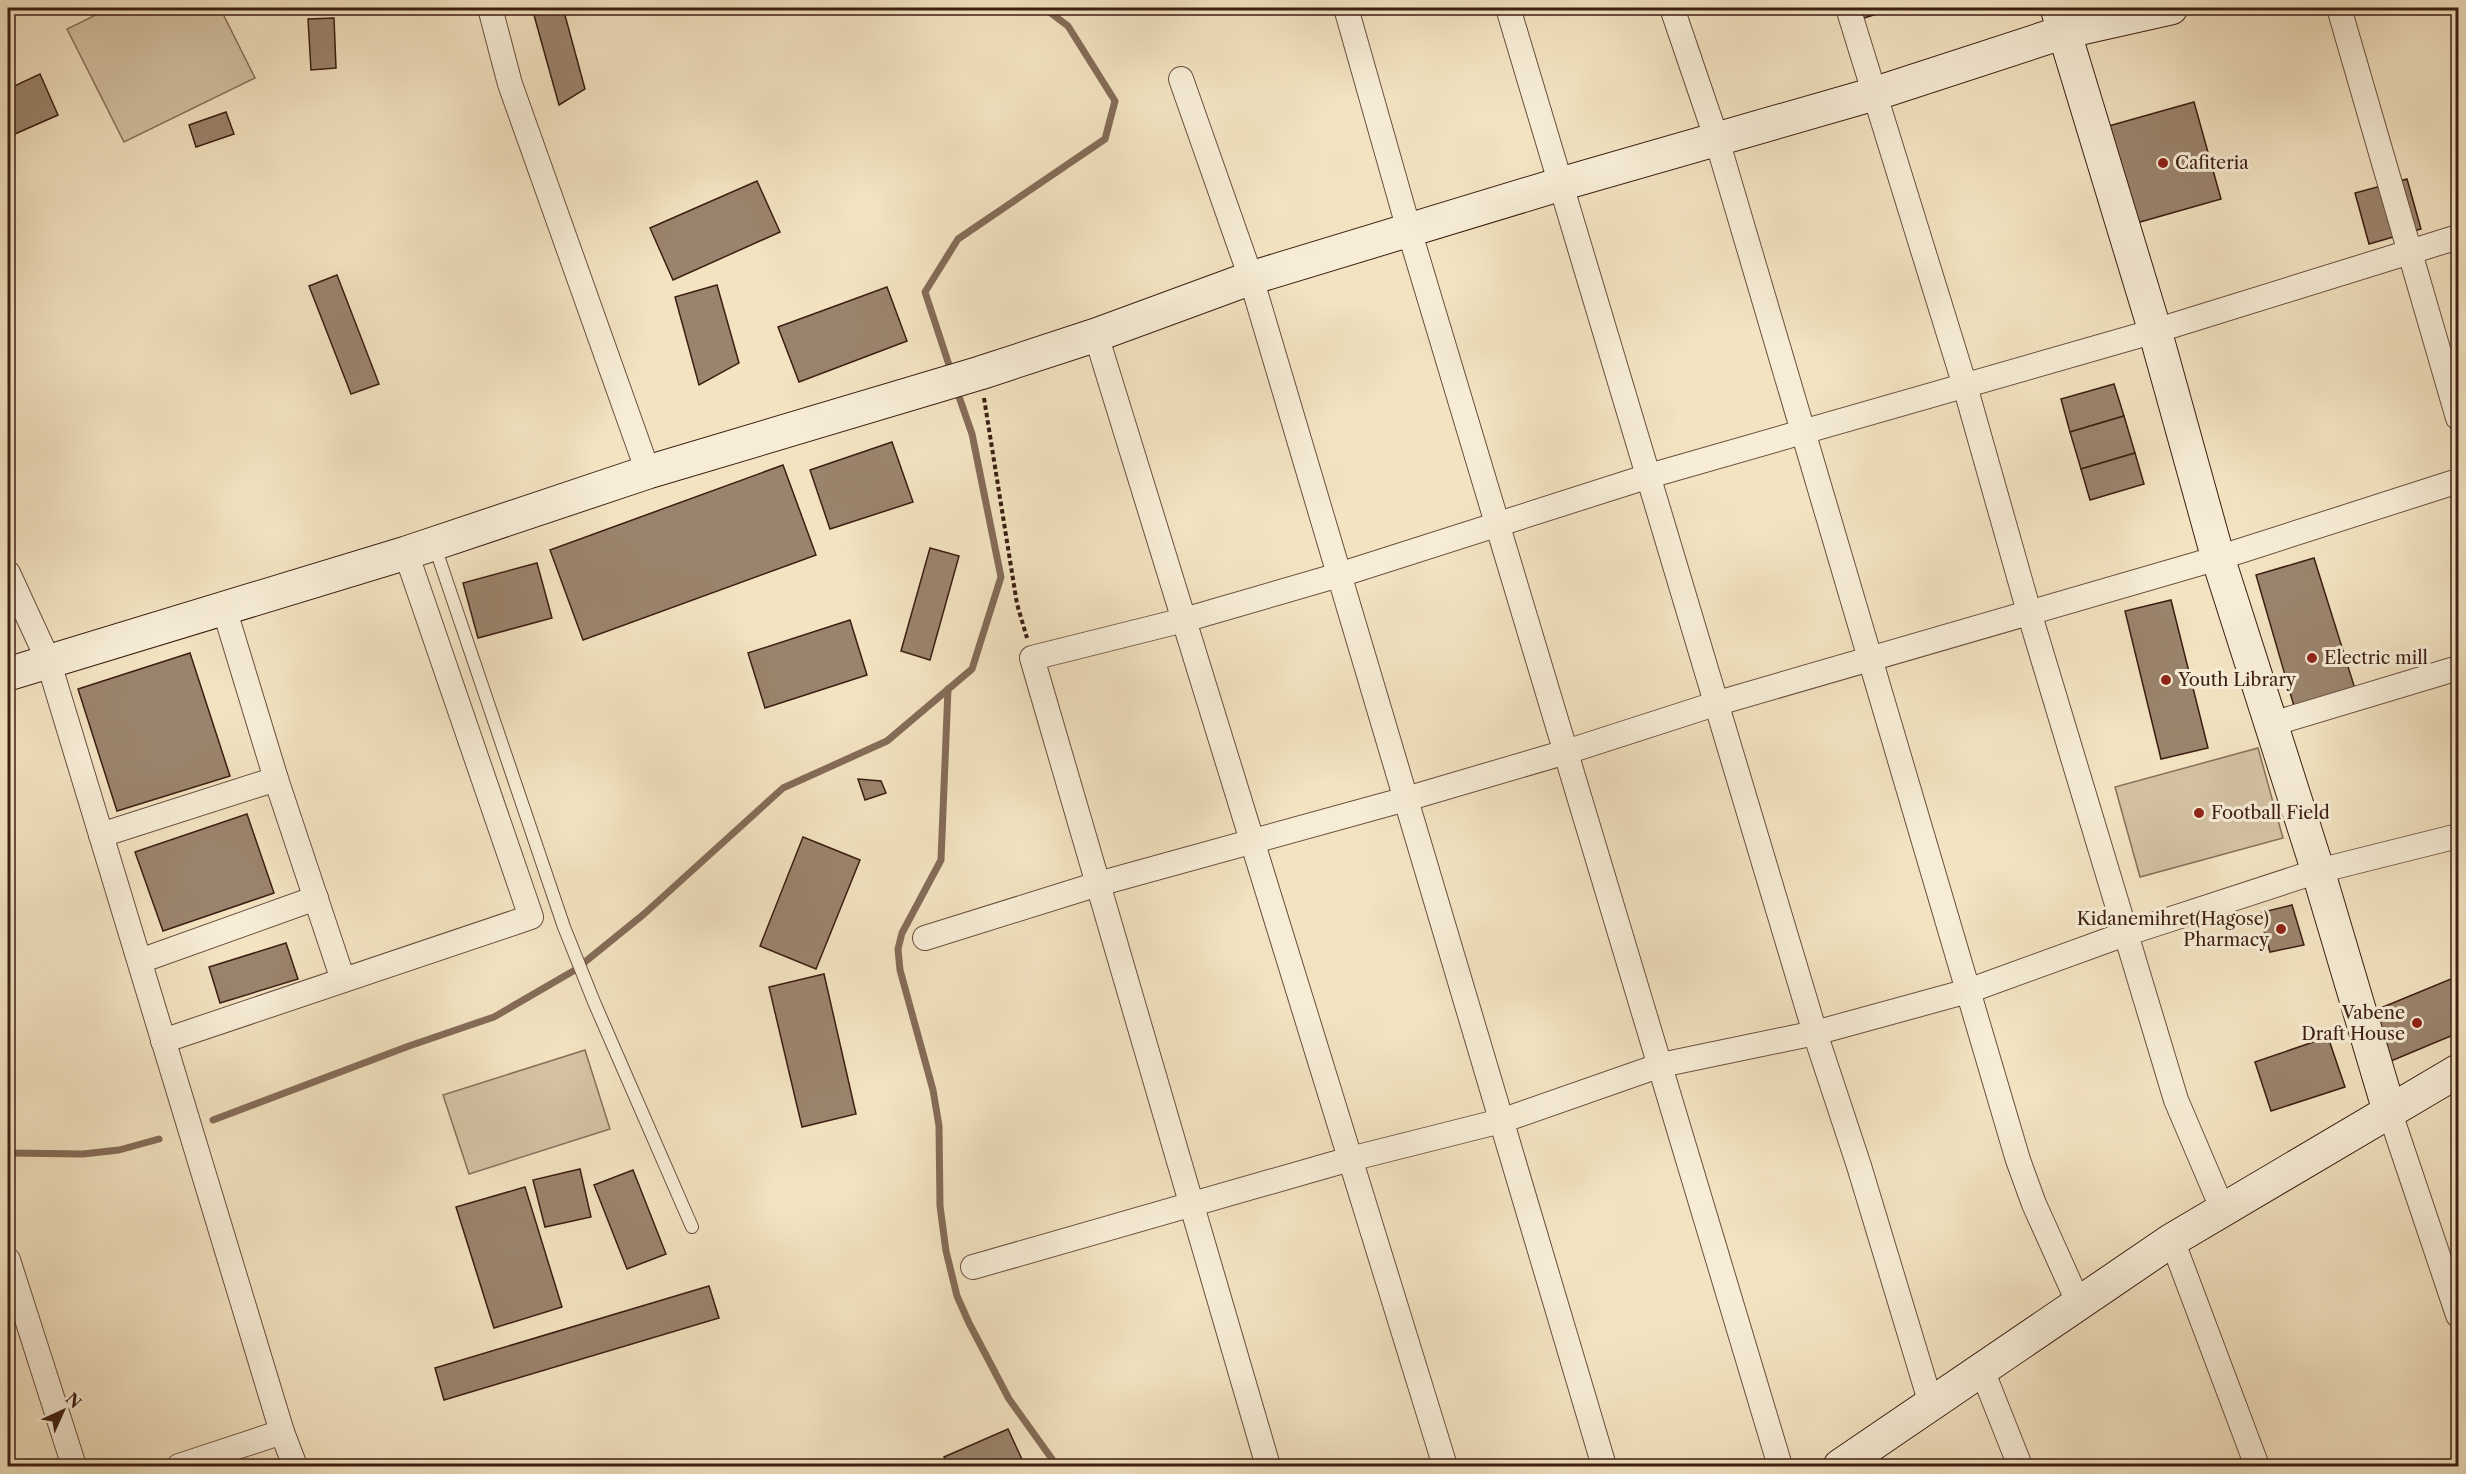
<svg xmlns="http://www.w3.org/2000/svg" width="2466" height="1474" viewBox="0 0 2466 1474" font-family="'Libre Caslon Text',serif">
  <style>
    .green { fill: #d4c2a3; stroke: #88705b; stroke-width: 1.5 }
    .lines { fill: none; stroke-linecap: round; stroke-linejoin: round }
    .stream { stroke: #856c58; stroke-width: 7 }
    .building { fill: #9b846d; stroke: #3c1e13; stroke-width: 1.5 }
    .lane-casing { stroke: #6a4f3e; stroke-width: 14 }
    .street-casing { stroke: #6a4f3e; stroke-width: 26 }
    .secondary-casing { stroke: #3c1e13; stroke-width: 35 }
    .path { stroke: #3c1e13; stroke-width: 4; stroke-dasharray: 4.5 3; stroke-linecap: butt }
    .lane { stroke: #f7edd7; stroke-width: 12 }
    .street { stroke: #f7edd7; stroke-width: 24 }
    .secondary { stroke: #f7edd7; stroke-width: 33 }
    .poi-dot { fill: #8f2418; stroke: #f7edd7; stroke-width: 2 }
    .labels { text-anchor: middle; stroke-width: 6; stroke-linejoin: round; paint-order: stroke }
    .poi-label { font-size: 18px; fill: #3c1e13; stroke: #f7edd7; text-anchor: start }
  </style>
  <rect width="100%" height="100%" fill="#f3e3c1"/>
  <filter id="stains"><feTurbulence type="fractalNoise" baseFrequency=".00333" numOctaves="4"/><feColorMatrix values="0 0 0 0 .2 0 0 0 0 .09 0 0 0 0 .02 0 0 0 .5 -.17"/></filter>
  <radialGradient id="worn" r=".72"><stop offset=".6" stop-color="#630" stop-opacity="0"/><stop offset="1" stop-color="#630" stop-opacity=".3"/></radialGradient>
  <g class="green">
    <path d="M110,8H220L255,78L124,142L67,29Z"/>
    <path d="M2258,748L2283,838L2140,877L2115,787Z"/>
    <path d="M585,1050L610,1129L469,1174L443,1095Z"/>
  </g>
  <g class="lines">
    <g class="stream">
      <path d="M951,371L925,292L958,239L1105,139L1115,101L1068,26L1044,8"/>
      <path d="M948,689L941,860L902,933L898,949L900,970L933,1090L939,1126L940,1206L946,1251L957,1296L969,1323L1009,1399L1057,1466"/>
      <path d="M213,1120L409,1046L494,1017L575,970L644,914L783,788L887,741L972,669L1001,577L972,434L956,388"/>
      <path d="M8,1153L83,1154L119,1150L159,1139"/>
    </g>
  </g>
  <g class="building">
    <path d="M532,8H563L585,89L559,105Z"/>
    <path d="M1861,8H1896L1864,18Z"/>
    <path d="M334,18L336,68L311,70L308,19Z"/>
    <path d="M40,74L58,115L8,137V89Z"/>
    <path d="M2194,102L2221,199L2133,224L2105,127Z"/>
    <path d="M226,112L234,134L196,147L189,125Z"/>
    <path d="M2407,179L2421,229L2369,244L2355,193Z"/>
    <path d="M757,181L780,232L673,280L650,228Z"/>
    <path d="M337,275L379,384L351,394L309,286Z"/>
    <path d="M717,285L739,363L699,385L675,297Z"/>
    <path d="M887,287L907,341L799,382L778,327Z"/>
    <path d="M2114,384L2124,416L2070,432L2061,399Z"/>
    <path d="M2124,416L2135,453L2081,469L2070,432Z"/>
    <path d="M892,442L913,502L830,529L810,470Z"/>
    <path d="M2135,453L2144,484L2090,500L2081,469Z"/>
    <path d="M783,465L816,555L583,640L550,550Z"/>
    <path d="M930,548L959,556L930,660L901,651Z"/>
    <path d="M2314,558L2356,692L2296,713L2256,575Z"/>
    <path d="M537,563L552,618L478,638L463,583Z"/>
    <path d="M2171,600L2208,748L2161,759L2125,611Z"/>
    <path d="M850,620L867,675L765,708L748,653Z"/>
    <path d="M190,653L230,776L117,811L78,689Z"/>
    <path d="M858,779L881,781L886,793L865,800Z"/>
    <path d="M247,814L274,893L163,931L135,852Z"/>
    <path d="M803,837L860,860L816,969L760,946Z"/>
    <path d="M2292,905L2304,945L2270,952L2259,913Z"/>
    <path d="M286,943L298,979L220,1003L209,967Z"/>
    <path d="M824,974L856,1114L802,1127L769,987Z"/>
    <path d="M2458,976V1033L2391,1061L2371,1012Z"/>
    <path d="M2328,1037L2345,1087L2271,1111L2255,1062Z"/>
    <path d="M580,1169L591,1217L545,1227L533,1180Z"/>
    <path d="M633,1170L666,1254L627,1269L594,1185Z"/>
    <path d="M525,1187L562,1307L494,1328L456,1207Z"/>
    <path d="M709,1286L719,1318L444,1400L435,1368Z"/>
    <path d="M1008,1429L1025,1466H948L944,1457Z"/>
  </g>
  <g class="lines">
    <g class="lane-casing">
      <path id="lane" d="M434,544L564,927L594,1002L692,1227"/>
    </g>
    <g class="street-casing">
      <g id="street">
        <path d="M490,8L510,84L648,472"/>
        <path d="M1346,8L1409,230L1780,1466"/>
        <path d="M1508,8L1815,1033L1859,1166L1931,1404"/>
        <path d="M1672,8L1717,140L2018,1160L2034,1204L2079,1304"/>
        <path d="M1848,8L1965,386L2029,612L2176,1100L2222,1208"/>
        <path d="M2339,8L2458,418"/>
        <path d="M1181,79L1251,278L1604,1466"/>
        <path d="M1096,335L1445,1466"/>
        <path d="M8,573L48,660L282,1432L295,1466"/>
        <path d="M224,608L276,779L343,980"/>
        <path d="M2272,724L2458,668"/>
        <path d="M101,835L276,779"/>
        <path d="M925,938L1098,884L1406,799L1566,752L1718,703L2218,558L2458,481"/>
        <path d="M140,961L316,898"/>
        <path d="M163,1041L531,917L406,553"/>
        <path d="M2389,1110L2458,1315"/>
        <path d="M2172,1240L2257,1466"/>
        <path d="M8,1260L74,1466"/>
        <path d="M973,1267L1350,1159L1501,1121L1661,1065L1815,1033L1968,991L2125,934L2318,871L2458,836"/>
        <path d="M1982,1370L2020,1466"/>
        <path d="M179,1466L282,1432"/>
        <path d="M1268,1466L1032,658L1184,620L1339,575L1649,476L2155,331L2458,237"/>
      </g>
    </g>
    <g class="secondary-casing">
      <g id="secondary">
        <path d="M2057,8L2155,331L2218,558L2318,871L2389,1110"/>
        <path d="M8,674L406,553L648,472L980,373L1096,335L1251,278L1561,184L1874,94L2064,32L2171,8"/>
        <path d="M1840,1466L2172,1240L2458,1071"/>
      </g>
    </g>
    <path class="path" d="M984,398L1017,604L1027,638"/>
    <use href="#lane" class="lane"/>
    <use href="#street" class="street"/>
    <use href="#secondary" class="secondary"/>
  </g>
  <g class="poi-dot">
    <circle cx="2163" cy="163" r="6"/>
    <circle cx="2312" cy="658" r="6"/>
    <circle cx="2166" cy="680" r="6"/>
    <circle cx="2199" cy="813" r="6"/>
    <circle cx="2281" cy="929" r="6"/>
    <circle cx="2417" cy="1023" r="6"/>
  </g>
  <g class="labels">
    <g class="poi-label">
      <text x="2175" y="169">Cafiteria</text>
      <text x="2324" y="664">Electric mill</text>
      <text x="2178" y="686">Youth Library</text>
      <text x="2211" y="819">Football Field</text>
      <text x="2269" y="925" text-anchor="end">Kidanemihret(Hagose)<tspan x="2269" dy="21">Pharmacy</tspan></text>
      <text x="2405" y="1019" text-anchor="end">Vabene<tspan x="2405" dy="21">Draft House</tspan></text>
    </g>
  </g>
  <rect width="2466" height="1474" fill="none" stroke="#f3e3c1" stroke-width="30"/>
  <rect x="9" y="9" width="2448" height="1456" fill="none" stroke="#3c1e13" stroke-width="3"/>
  <rect x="15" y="15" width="2436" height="1444" fill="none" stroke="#3c1e13" stroke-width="1.5"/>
  <g transform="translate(63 1411) rotate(45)" stroke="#f7edd7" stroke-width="4.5" paint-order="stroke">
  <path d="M0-4.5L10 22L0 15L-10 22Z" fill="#3c1e13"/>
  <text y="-9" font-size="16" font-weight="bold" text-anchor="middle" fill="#3c1e13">N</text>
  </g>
  <rect width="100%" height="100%" filter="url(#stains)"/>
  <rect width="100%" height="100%" fill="url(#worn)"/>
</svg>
